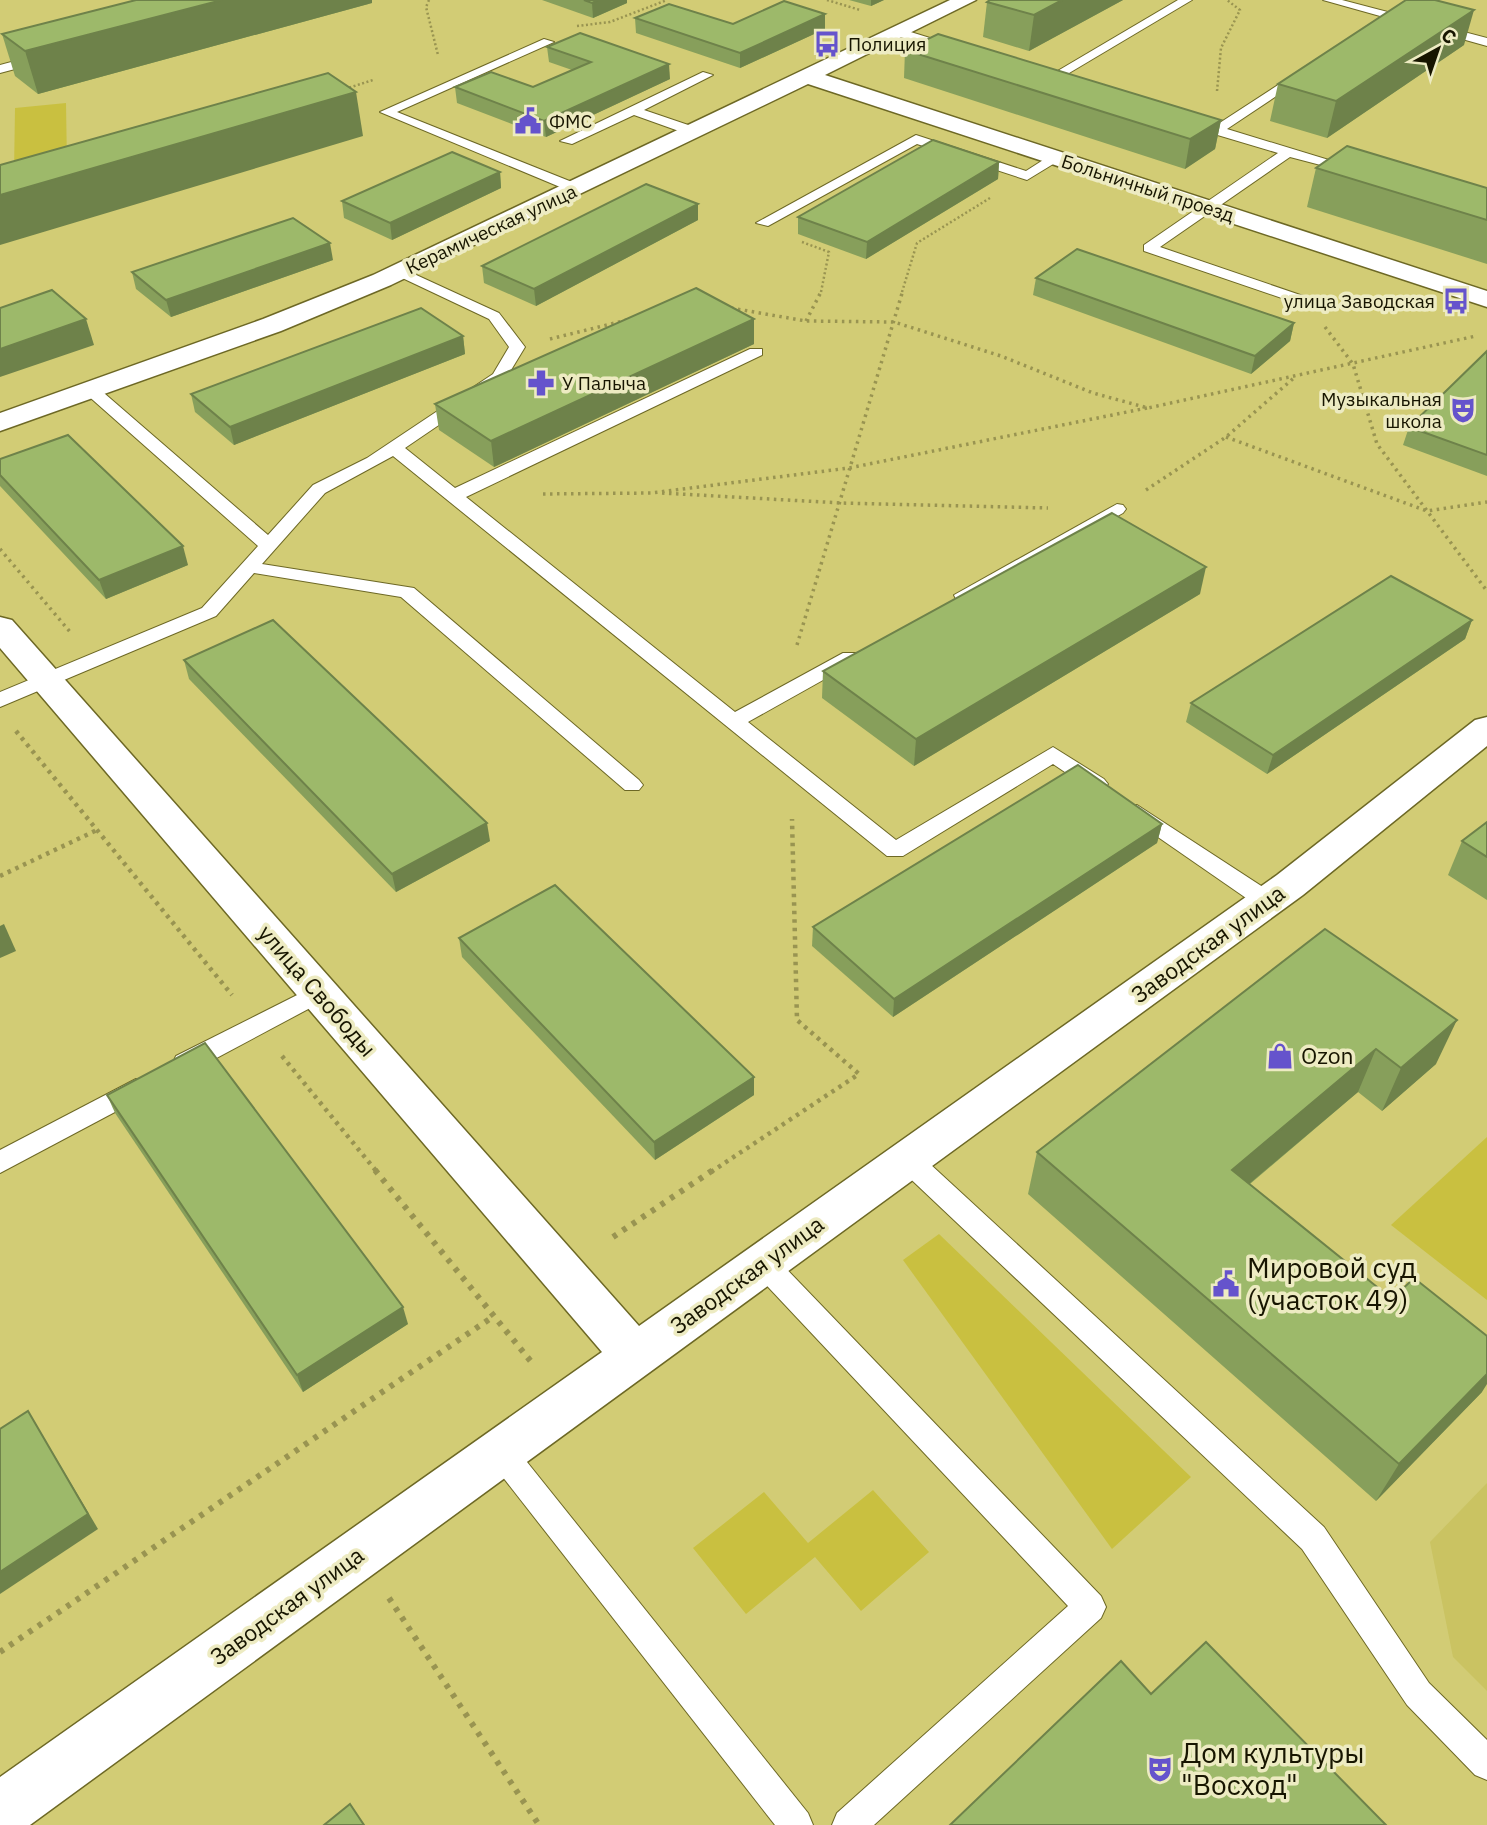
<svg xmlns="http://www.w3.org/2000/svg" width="1487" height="1825" viewBox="0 0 1487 1825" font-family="'IBM Plex Sans',sans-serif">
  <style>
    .built { fill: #cac362 }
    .green { fill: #c9c040 }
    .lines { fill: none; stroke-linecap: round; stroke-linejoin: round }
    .lane-casing { stroke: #6d6825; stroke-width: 2 }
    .street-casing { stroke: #6d6825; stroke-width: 3 }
    .secondary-casing { stroke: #6d6825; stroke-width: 3 }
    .path-far3 { stroke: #999451; stroke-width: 2.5; stroke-dasharray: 2 2.5; stroke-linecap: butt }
    .path-far2 { stroke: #999451; stroke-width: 3.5; stroke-dasharray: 2.5 4.5; stroke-linecap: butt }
    .path-far1 { stroke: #999451; stroke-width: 4.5; stroke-dasharray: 3.5 5; stroke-linecap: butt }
    .path { stroke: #999451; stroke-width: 6; stroke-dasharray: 4.5 7; stroke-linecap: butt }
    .lane { fill: #fff; fill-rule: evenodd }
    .street { fill: #fff; fill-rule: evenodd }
    .secondary { fill: #fff; fill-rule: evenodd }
    .wall { fill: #879f5b }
    .shaded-wall { fill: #6e824a }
    .building { fill: #9db96a; stroke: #6e824a; stroke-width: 2 }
    .labels { text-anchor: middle; stroke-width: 7; stroke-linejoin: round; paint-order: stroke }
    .far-poi-label { font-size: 19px; fill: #171500; stroke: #edebc2; text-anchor: start }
    .far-street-label { font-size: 19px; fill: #171500; stroke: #edebc2 }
    .street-label { font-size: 23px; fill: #171500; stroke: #edebc2 }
    .poi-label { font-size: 23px; fill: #171500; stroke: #edebc2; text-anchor: start }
    .near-poi-label { font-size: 28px; fill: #171500; stroke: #edebc2; text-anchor: start }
  </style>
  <rect width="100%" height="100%" fill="#d2cc75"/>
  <path class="built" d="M1487,1483V1691L1453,1657L1430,1542Z"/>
  <g class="green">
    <path d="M66,103L67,167L14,173L15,108Z"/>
    <path d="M1487,1137V1300L1391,1225Z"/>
    <path d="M939,1234L1191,1477L1112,1549L903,1260Z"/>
    <path d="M873,1490L929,1552L861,1611L815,1557L746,1614L693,1548L764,1492L808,1543Z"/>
  </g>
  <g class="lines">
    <g class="lane-casing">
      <g id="lane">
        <path d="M1178,0H1192L1054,82L1044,79Z"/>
        <path d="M1323,0H1342L1487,38V46Z"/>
        <path d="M901,29L959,47L961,50L955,54L897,36L895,33Z"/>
        <path d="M544,39L554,42L397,112L582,186V192H572L380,112Z"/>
        <path d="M41,54L47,58L45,61L0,73V65Z"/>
        <path d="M1301,70L1305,71V77L1227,129L1355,168V174L1290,157L1160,247L1312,299V305H1302L1144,251V245L1278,153L1184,125V119L1215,126Z"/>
        <path d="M703,72L713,75L644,110L700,129V135H690L634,115L572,144L560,141Z"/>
        <path d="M916,135L1026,171L1051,155L1063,158L1027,180L917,144L768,226L756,223Z"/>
        <path d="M401,268L499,313L525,347L505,380L405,448L455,488L750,349H762V355L466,497L735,712L843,653H857L860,657L857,661L748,722L896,840L1053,747L1104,779L1108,784L1104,789H1090L1053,764L903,856H887L393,456L325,493L262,564L414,588L639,780L643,785L639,790H625L401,597L254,573L216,616L0,707V692L202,608L258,546L85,393V387H97L268,535L313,485L367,458L493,374L509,347L489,319L396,275L394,272Z"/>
        <path d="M1117,504L1123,505L1126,509L1123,513L970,599H956L954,595Z"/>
        <path d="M1137,805L1275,895L1278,901L1275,907H1259L1129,817L1126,812L1129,807Z"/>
        <path d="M319,984L327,987L331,993L327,999L194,1070L185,1073L176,1070L173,1063L176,1056Z"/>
        <path d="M136,1079L145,1082L148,1089L145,1096L0,1173V1150Z"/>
        <path d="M908,1149L917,1152L1324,1527L1429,1683L1487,1740V1780L1475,1775L1407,1705L1302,1549L899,1168L895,1160L899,1152Z"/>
        <path d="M763,1251L773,1255L1101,1596L1106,1607L1101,1618L874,1825H832L837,1813L1068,1606L753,1271L749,1263L753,1255Z"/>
        <path d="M501,1438L511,1442L808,1813L813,1825H775L491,1462L486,1452L491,1442Z"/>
      </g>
    </g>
    <g class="street-casing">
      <path id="street" d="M0,617L12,620L639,1326L1277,875L1475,720L1487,717V746L1303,895L30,1825H0V1777L602,1352L0,648Z"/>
    </g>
    <g class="secondary-casing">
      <path id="secondary" d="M950,0H976L825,75L1487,291V307L808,84L391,285L281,331L0,431V413L263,319L373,275Z"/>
    </g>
    <g class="path-far3">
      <path d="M429,0L426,7L438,55"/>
      <path d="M827,0L860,10"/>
      <path d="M577,26L610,22L667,0"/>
      <path d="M345,89L373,80"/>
      <path d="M1217,91L1221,48L1240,10L1227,0"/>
      <path d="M802,242L829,252L821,292"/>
      <path d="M902,292L917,243L990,198"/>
    </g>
    <g class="path-far2">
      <path d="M731,308L806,321L894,322L1001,356L1093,393L1148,408L1476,336"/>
      <path d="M806,321L822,290"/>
      <path d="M1325,327L1353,364L1377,444L1487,591"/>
      <path d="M550,339L627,320"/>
      <path d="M1226,437L1427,511L1487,502"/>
      <path d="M1146,490L1226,437L1295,377"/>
      <path d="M662,493L841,503L1048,508"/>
      <path d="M543,494L651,493L849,468L1147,408"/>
      <path d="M0,549L71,633"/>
      <path d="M797,645L903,290"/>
    </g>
    <g class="path-far1">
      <path d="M16,731L232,995"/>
      <path d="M0,876L97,830"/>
      <path d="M282,1056L377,1172"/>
      <path d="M711,1172L859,1074L797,1020L792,819"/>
    </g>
    <g class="path">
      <path d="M375,1170L533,1364"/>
      <path d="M613,1237L713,1170"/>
      <path d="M389,1598L539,1825"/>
      <path d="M0,1652L494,1316"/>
    </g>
    <use href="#lane" class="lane"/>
    <use href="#street" class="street"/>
    <use href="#secondary" class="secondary"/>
  </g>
  <g class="wall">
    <path d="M542,0H627V3L593,18Z"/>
    <path d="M849,0H884L871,6Z"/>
    <path d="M990,0H1123L1029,51L983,37L987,2Z"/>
    <path d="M372,3L38,94L15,76L2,34Z"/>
    <path d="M825,14V29L740,68L636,33L635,18L733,24Z"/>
    <path d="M1464,45L1327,138L1270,121L1278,84Z"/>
    <path d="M547,47L670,79L546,137L457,103L455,87H533L572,70L549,62Z"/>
    <path d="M905,50L1221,120L1215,149L1185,169L904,78Z"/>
    <path d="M999,162L998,179L866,259L798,234V217Z"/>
    <path d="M1316,168L1487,188V264L1307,207Z"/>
    <path d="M500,172L501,188L392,240L344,218L342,201Z"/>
    <path d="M698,204V220L536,306L484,283L482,266Z"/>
    <path d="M333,260L171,317L136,289L132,272Z"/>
    <path d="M1036,278L1294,323L1290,341L1251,374L1033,295Z"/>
    <path d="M754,319V344L494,467L439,430L435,404Z"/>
    <path d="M463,336L465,354L234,445L195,412L191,394Z"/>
    <path d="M1487,351V476L1403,445L1409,427Z"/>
    <path d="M0,459L188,565L106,599L0,486Z"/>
    <path d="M1200,594L914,766L822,698L823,671Z"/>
    <path d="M1472,620L1465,639L1267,774L1186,722L1191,703Z"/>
    <path d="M184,660L490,841L396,892L189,679Z"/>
    <path d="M1487,822V900L1448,875L1462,841Z"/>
    <path d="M1162,824L1157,843L893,1017L812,946L813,927Z"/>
    <path d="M1325,929L1436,1064L1382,1111L1358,1092L1250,1184L1482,1392L1376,1501L1028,1194L1037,1152Z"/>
    <path d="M459,938L754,1077V1095L655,1160L462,957Z"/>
    <path d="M107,1095L408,1324L303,1392L115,1113Z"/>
  </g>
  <g class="shaded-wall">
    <path d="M222,0H372V3L38,94L25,51Z"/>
    <path d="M598,0H627V3L593,18L592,3Z"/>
    <path d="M871,0H884L871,6Z"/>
    <path d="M1062,0H1123L1029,51L1034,15Z"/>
    <path d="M1474,10L1464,45L1327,138L1336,101Z"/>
    <path d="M825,14V29L740,68V53Z"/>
    <path d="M669,64L670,79L546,137L544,121Z"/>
    <path d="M356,92L363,136L0,245V195Z"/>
    <path d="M1221,120L1215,149L1185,169L1190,139Z"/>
    <path d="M999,162L998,179L866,259L867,242Z"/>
    <path d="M500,172L501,188L392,240L390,223Z"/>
    <path d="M698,204V220L536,306L534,289Z"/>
    <path d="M330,243L333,260L171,317L166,300Z"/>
    <path d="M86,319L94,345L0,377V349Z"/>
    <path d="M754,319V344L494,467L491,441Z"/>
    <path d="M1294,323L1290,341L1251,374L1255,356Z"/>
    <path d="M463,336L465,354L234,445L230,427Z"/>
    <path d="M183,546L188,565L106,599L99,580Z"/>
    <path d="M1206,567L1200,594L914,766L916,739Z"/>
    <path d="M1472,620L1465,639L1267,774L1273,755Z"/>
    <path d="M487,823L490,841L396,892L392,874Z"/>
    <path d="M1162,824L1157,843L893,1017L894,999Z"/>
    <path d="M4,924L16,951L0,958V926Z"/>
    <path d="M1457,1020L1436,1064L1382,1111L1401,1068Z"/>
    <path d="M1376,1049L1358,1092L1217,1211L1232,1170Z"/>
    <path d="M754,1077V1095L655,1160L654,1142Z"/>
    <path d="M403,1307L408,1324L303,1392L297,1375Z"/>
    <path d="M1487,1374V1384L1482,1392L1376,1501L1399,1464Z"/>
    <path d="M28,1411L98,1529L0,1594V1572Z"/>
  </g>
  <g class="building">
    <path d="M136,0H222L25,51L2,34Z"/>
    <path d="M584,0H598L592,3Z"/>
    <path d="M990,0H1062L1034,15L987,2Z"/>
    <path d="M1406,0H1435L1474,10L1336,101L1278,84Z"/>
    <path d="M784,1L825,14L740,53L635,18L669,4L733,24Z"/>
    <path d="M580,33L669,64L544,121L455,87L491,72L533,87L591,62L547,47Z"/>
    <path d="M938,34L1221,120L1190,139L905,50Z"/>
    <path d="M328,73L356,92L0,195V165Z"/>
    <path d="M933,140L999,162L867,242L798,217Z"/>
    <path d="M1347,146L1487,188V220L1316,168Z"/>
    <path d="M452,152L500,172L390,223L342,201Z"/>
    <path d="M646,184L698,204L534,289L482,266Z"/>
    <path d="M293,218L330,243L166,300L132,272Z"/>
    <path d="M1077,249L1294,323L1255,356L1036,278Z"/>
    <path d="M696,288L754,319L491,441L435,404Z"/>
    <path d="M52,290L86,319L0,349V308Z"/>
    <path d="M421,308L463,336L230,427L191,394Z"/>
    <path d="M1487,351V455L1409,427Z"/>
    <path d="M68,435L183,546L99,580L0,475V459Z"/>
    <path d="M1112,513L1206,567L916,739L823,671Z"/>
    <path d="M1391,576L1472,620L1273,755L1191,703Z"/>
    <path d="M273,620L487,823L392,874L184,660Z"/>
    <path d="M1078,765L1162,824L894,999L813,927Z"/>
    <path d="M1487,822V857L1462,841Z"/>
    <path d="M555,885L754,1077L654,1142L459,938Z"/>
    <path d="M1325,929L1457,1020L1401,1068L1376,1049L1232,1170L1392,1299L1414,1278L1487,1336V1374L1399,1464L1037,1152Z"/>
    <path d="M205,1043L403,1307L297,1375L107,1095Z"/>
    <path d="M28,1411L88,1514L0,1572V1429Z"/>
    <path d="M1206,1642L1386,1825H950L1121,1661L1151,1694Z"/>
    <path d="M350,1804L364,1825H324Z"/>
  </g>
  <defs>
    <g id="bus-bare" transform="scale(2.1)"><path d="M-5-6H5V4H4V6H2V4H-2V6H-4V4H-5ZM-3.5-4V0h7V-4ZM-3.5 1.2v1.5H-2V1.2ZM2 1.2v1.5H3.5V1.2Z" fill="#6553cc" stroke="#edebc2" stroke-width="2.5" paint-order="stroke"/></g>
    <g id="civic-bare" transform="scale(2.1)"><path d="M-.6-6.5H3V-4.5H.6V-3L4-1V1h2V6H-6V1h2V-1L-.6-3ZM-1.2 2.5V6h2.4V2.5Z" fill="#6553cc" stroke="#edebc2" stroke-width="2.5" paint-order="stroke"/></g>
    <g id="pharmacy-bare" transform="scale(2.1)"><path d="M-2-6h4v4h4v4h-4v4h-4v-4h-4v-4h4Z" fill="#6553cc" stroke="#edebc2" stroke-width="2.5" paint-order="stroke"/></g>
    <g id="theatre-bare" transform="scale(2.1)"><path d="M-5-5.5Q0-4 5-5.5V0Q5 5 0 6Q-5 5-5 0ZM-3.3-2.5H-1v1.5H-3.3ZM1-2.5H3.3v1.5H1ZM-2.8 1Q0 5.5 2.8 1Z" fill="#6553cc" stroke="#edebc2" stroke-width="2.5" paint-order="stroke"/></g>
    <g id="shop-bare" transform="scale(2.1)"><path d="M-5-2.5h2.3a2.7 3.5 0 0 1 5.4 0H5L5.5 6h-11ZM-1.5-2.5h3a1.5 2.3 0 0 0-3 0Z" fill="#6553cc" stroke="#edebc2" stroke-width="2.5" paint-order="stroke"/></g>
  </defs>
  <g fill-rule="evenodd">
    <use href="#bus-bare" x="827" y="44"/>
    <use href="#civic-bare" x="528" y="121"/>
    <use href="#bus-bare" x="1456" y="301"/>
    <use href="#pharmacy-bare" x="541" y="383"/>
    <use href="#theatre-bare" x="1463" y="410"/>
    <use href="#shop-bare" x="1280" y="1056"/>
    <use href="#civic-bare" x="1226" y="1284"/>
    <use href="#theatre-bare" x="1160" y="1769"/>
  </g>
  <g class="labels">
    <g class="far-poi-label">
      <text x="848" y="51">Полиция</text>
      <text x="549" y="128">ФМС</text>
      <text x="1435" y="308" text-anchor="end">улица Заводская</text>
      <text x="562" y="390">У Палыча</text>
      <text x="1442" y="406" text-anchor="end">Музыкальная<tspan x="1442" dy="22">школа</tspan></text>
    </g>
    <g class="far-street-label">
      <text transform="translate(1148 188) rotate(18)" y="7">Больничный проезд</text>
      <text transform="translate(491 229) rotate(-25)" y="7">Керамическая улица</text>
    </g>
    <g class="street-label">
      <text transform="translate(1208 944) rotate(-36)" y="8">Заводская улица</text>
      <text transform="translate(317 991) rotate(49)" y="8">улица Свободы</text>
      <text transform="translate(747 1275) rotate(-36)" y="8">Заводская улица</text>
      <text transform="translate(287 1606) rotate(-36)" y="8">Заводская улица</text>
    </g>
    <g class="poi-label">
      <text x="1301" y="1064">Ozon</text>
    </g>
    <g class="near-poi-label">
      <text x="1247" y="1278">Мировой суд<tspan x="1247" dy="32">(участок 49)</tspan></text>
      <text x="1181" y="1763">Дом культуры<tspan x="1181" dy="32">"Восход"</tspan></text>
    </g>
  </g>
  <g transform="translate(1438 49) rotate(40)" stroke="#edebc2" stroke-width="5" paint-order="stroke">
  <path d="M0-5L12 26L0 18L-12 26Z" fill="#171500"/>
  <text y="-10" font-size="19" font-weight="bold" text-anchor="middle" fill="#171500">С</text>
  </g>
</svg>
